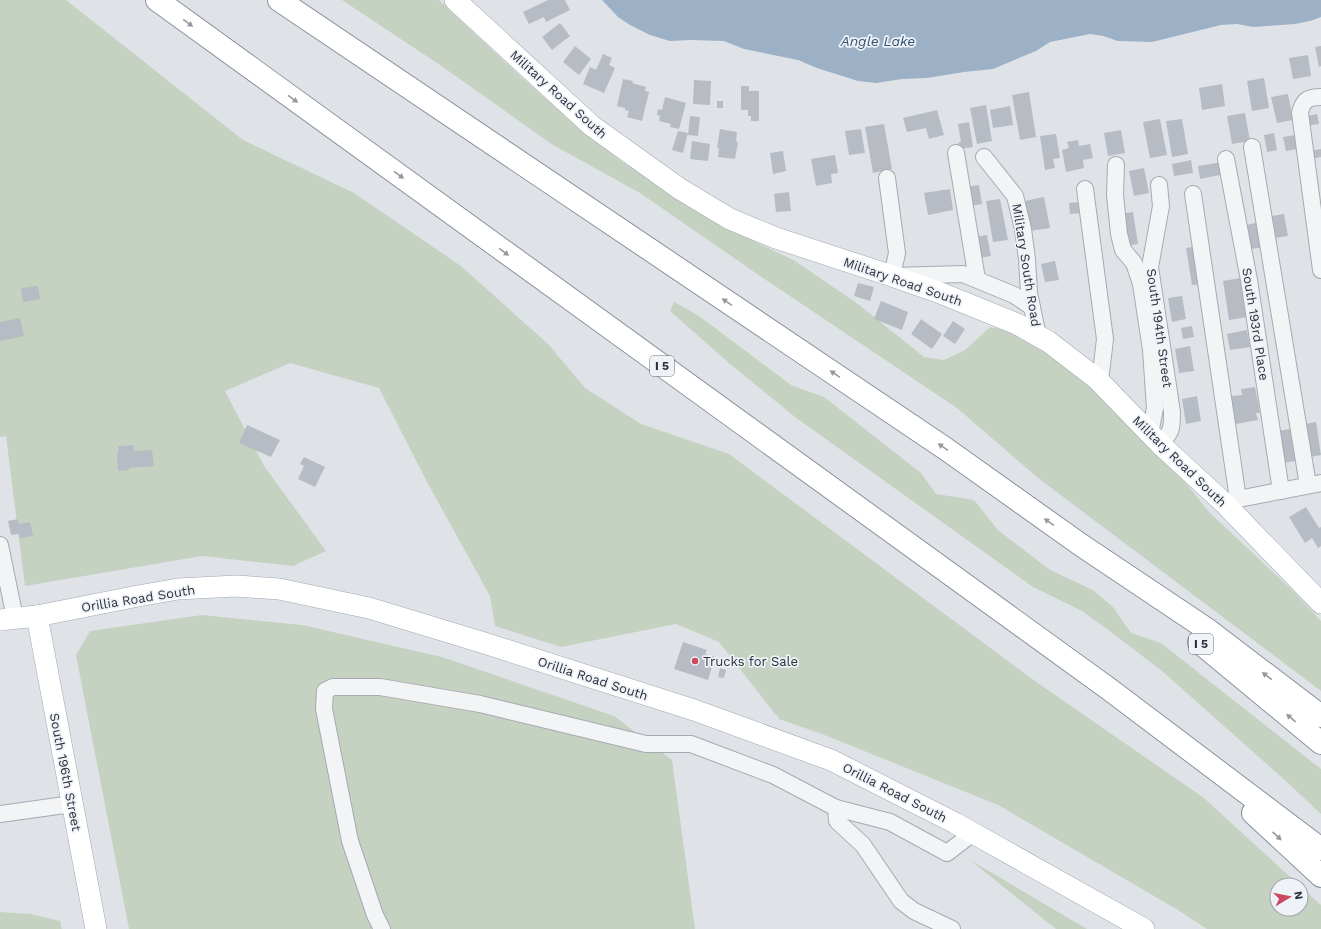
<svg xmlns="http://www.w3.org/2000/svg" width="1321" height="929" viewBox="0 0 1321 929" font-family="'Work Sans',sans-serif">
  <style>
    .green { fill: #c5d1c1 }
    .water { fill: #9cb1c6 }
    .building { fill: #b7bcc4 }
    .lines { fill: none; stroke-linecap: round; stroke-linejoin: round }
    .minor-casing { stroke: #a5aab2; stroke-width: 18 }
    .major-casing { stroke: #9fa8b3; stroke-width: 22 }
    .highway-casing { stroke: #88919e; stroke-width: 24 }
    .minor { stroke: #f2f4f6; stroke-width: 16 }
    .major { stroke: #fff; stroke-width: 21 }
    .highway { stroke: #fff; stroke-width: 22 }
    .oneway { fill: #94989e }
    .poi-dot { fill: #c74a5f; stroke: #eff2f6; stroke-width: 1.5 }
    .labels { text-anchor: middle; stroke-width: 3.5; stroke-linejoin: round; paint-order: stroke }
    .shield { fill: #eff2f6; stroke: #646b75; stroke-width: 1 }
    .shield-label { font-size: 12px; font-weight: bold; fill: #29313e }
    .street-label { font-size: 13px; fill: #29313e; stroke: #eff2f6 }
    .poi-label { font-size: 13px; fill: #29313e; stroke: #eff2f6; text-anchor: start }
    .water-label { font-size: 14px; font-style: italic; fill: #355170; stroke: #eff2f6 }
  </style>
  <rect width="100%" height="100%" fill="#dfe3e8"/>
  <g class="green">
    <path d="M0,0H66L243,140L354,193L461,266L548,344L585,388L641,424L729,454L1035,681L1204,798L1299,885H1277V909H1301V887L1321,905V929H1207L1178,910L998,805L822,734L779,719L778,716L775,714L719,642L676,624L561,647L495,626L490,596L427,482L379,388L290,363L225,391L264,466L326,551L293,566L202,556L25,586L6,436L0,437Z"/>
    <path d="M342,0H439L521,77L571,121L622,162L752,240L795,261L858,304L924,357L944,360L965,350L990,327L1010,331L1057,356L1116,410L1175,469L1208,511L1293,591L1321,621V691L1038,478L957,408L763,278L640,193L553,145L440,65Z"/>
    <path d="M674,302L699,316L791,385L824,397L921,473L936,494L974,500L998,530L1050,570L1093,590L1113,607L1131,633L1161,643L1321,769V814L1288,783L1162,671L1111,632L1082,611L1033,587L795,417L730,364L670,311Z"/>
    <path d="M202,615L302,625L442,657L614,716L672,760L695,929H129L76,655L90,631Z"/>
    <path d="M970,860L1087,929H1056Z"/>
    <path d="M0,912L30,914L60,921L62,929H0Z"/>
  </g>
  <path class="water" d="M602,0H1321V17L1310,21L1295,24L1253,27L1237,24L1221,25L1152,42L1118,41L1103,36L1090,34L1050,42L1036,51L993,69L964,72L927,78L902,79L876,83L858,81L817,68L798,60L744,49L724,41L691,40L670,41L650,35L630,25L618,17Z"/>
  <g class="building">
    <path d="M548,0H565L570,10L546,22L544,17L529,24L523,12Z"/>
    <path d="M560,23L570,36L552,50L542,37Z"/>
    <path d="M575,46L591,59L579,75L563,62Z"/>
    <path d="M1321,46V66L1319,67L1315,47Z"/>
    <path d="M603,54L612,58L609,65L615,68L604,93L583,84L590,67L596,70Z"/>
    <path d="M1308,55L1311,76L1293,79L1289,58Z"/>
    <path d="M1264,78L1269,108L1252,111L1247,81Z"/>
    <path d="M623,79L633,81L632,83L646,87L645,91L649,92L642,121L627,117L629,111L625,110V108L617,106Z"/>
    <path d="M694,80L711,81L710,105L693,104Z"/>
    <path d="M1222,84L1225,106L1202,110L1199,88Z"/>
    <path d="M741,86H749V91H759V121H751V116H748V110H741Z"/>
    <path d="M1029,92L1036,137L1020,140L1012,95Z"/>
    <path d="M1288,94L1293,120L1277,123L1271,97Z"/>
    <path d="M665,97L686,103L679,129L670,127L671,124L659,121L660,116L657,115L658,109L662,110Z"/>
    <rect x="717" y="101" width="6" height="7"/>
    <path d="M986,105L992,141L977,144L970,108Z"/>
    <path d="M1010,106L1013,125L993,128L990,110Z"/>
    <path d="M937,110L944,135L929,139L926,128L907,132L903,118Z"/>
    <path d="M1245,113L1250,141L1232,144L1227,116Z"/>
    <path d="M1317,114L1319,124L1305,126L1303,117Z"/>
    <path d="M690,116L700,117L698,136L688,135Z"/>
    <path d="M1160,119L1167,155L1150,158L1143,122Z"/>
    <path d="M1182,119L1188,154L1172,157L1166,121Z"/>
    <path d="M969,122L973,147L959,149L958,143L961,142L958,124Z"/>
    <path d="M884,124L892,169L873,173L865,127Z"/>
    <path d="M720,129L737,132L736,141L738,142L735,159L718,157L719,148H717Z"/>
    <path d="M861,129L865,153L849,155L845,131Z"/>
    <path d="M1121,130L1125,153L1108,156L1104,133Z"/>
    <path d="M678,131L688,133L683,153L672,150Z"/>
    <path d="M1274,133L1277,150L1267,152L1264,135Z"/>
    <path d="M1056,134L1060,158L1053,159L1055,168L1045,170L1040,136Z"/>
    <path d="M1295,135L1298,149L1286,151L1283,137Z"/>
    <path d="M1078,140L1079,146L1090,144L1093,158L1083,160L1084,168L1066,172L1062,150L1069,148L1067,142Z"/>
    <path d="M692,141L710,144L708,161L690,159Z"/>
    <path d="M1321,149V157L1311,159L1309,151Z"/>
    <path d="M783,151L786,171L773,174L770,153Z"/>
    <path d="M835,155L838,173L831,174L832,183L816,186L811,159Z"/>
    <path d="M1191,160L1193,173L1174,176L1172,164Z"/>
    <path d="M1223,162L1225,174L1200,179L1198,166Z"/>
    <path d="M1144,168L1149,193L1134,196L1129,171Z"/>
    <path d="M979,185L982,204L968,206L965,187Z"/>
    <path d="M950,189L953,210L928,215L924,193Z"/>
    <path d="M789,192L791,211L776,212L774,194Z"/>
    <path d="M1044,197L1050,228L1030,231L1025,201Z"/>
    <path d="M1000,199L1008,240L993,242L986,201Z"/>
    <path d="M1080,202L1082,213L1070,214L1069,203Z"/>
    <path d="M1133,212L1138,244L1125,246L1120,214Z"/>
    <path d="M1284,214L1288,236L1275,238L1272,216Z"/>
    <path d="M1261,222L1265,247L1251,249L1246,225Z"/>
    <path d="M987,235L991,256L979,258L975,237Z"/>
    <path d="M1198,246L1204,284L1192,285L1186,248Z"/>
    <path d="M1055,261L1059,280L1045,282L1041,264Z"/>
    <path d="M1240,278L1247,317L1229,320L1223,281Z"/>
    <path d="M858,283L874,287L870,301L854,296Z"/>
    <path d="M38,286L40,299L23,302L21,288Z"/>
    <path d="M1182,296L1186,319L1172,322L1168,298Z"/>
    <path d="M881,301L908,312L902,330L874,319Z"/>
    <path d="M20,318L24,336L0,341V322Z"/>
    <path d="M921,319L942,334L932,349L911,334Z"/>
    <path d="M953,321L965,329L955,344L943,336Z"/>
    <path d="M1192,326L1194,337L1183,339L1181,328Z"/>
    <path d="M1247,330L1250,347L1230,350L1227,334Z"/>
    <path d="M1190,346L1194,371L1179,373L1175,349Z"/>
    <path d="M1255,387L1260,413H1256L1258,420L1236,424L1231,396L1242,395L1241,389Z"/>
    <path d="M1197,396L1201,421L1186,424L1182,399Z"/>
    <path d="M1316,422L1321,455L1310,457L1304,424Z"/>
    <path d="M247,425L280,440L271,457L239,443Z"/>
    <path d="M1295,428L1301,460L1284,463L1278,431Z"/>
    <path d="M134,445V451L152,450L154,466L129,468V470L118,471L117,453H118V446Z"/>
    <path d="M304,457L325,467L315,487L298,479L304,466L300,464Z"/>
    <path d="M1306,507L1319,528L1321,527V546L1318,548L1312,538L1305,543L1289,517Z"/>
    <path d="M18,519L19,524L30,522L33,536L20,538L19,534L11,535L8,521Z"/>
    <path d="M683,642L707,650L705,654L715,657L708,680L674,669Z"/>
    <path d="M720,668L726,670L724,678L718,677Z"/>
  </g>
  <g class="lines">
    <g class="minor-casing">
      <g id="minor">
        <path d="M1321,97C1308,97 1303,100 1300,113L1321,270"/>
        <path d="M1252,147L1308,485"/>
        <path d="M956,153L977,279"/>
        <path d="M984,157L1015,196L1023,229L1027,259L1029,293L1038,336"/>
        <path d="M1226,159L1249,280L1281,491"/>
        <path d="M1116,165L1115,195L1119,234L1123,250L1134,263L1141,284L1151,350L1155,408L1150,434"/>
        <path d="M887,178L897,253L892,276L963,274L1014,295L1032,307"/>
        <path d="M1159,185L1161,206L1150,267L1172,412C1172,429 1172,432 1160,444"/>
        <path d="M1085,189L1105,339L1100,382"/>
        <path d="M1193,194L1238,499"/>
        <path d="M1228,501L1321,483"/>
        <path d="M0,545L15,618"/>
        <path d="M836,808L837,821L863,845L901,901L914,911L952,929"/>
        <path d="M0,814L72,804"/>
        <path d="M382,929L375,915L350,841L324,709L325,691L333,687H380L480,704L646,744H691L773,775L836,808L890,822L947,853L973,833"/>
      </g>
    </g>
    <g class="major-casing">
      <g id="major">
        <path d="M455,0L592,126L680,189L730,219L776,238L892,276L938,292L1017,324L1049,342L1097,379L1160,444L1223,502L1321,603"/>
        <path d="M37,616L96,929"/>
        <path d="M0,620L37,616L138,596L178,589L236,586L279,589L369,608L481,642L694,710L831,760L955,823L1144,929"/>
      </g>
    </g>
    <g class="highway-casing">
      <g id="highway">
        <path d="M157,0L1109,689L1321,849"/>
        <path d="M279,0L946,449L1081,545L1208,630L1321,716"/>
        <path d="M1199,642L1321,743"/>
        <path d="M1253,813L1321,876"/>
      </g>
    </g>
    <use href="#minor" class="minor"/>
    <use href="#major" class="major"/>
    <use href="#highway" class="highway"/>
  </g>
  <defs><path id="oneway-solid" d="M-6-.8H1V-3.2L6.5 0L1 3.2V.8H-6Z"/></defs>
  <g class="oneway">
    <use href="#oneway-solid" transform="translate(188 23) rotate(36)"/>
    <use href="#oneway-solid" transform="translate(293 99) rotate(36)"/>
    <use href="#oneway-solid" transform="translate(399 175) rotate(36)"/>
    <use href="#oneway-solid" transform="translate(504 252) rotate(36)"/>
    <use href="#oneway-solid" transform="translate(727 302) rotate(-146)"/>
    <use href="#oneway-solid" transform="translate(835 374) rotate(-146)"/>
    <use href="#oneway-solid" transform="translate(943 447) rotate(-146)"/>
    <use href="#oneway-solid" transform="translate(1049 522) rotate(-145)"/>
    <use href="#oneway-solid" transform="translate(1267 676) rotate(-143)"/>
    <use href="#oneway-solid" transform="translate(1291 718) rotate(-140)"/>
    <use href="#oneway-solid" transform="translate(1277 836) rotate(43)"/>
  </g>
  <circle class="poi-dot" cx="695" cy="661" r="4"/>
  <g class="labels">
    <g class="shield">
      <rect x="650" y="356" width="24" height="20" rx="3"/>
      <rect x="1189" y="634" width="24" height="20" rx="3"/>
    </g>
    <g class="shield-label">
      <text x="662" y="370">I 5</text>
      <text x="1201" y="648">I 5</text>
    </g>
    <g class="street-label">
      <text transform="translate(559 94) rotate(42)" y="5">Military Road South</text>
      <text transform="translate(1027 265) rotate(81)" y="5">Military South Road</text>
      <text transform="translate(903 281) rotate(19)" y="5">Military Road South</text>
      <text transform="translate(1256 324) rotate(81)" y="5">South 193rd Place</text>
      <text transform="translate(1160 328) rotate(82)" y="5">South 194th Street</text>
      <text transform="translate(1180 461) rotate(44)" y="5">Military Road South</text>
      <text transform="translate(138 598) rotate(-9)" y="5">Orillia Road South</text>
      <text transform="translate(593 678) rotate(18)" y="5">Orillia Road South</text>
      <text transform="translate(66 772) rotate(79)" y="5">South 196th Street</text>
      <text transform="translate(895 792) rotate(27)" y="5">Orillia Road South</text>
    </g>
    <g class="poi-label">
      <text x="703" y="666">Trucks for Sale</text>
    </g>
    <g class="water-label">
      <text x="878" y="46">Angle Lake</text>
    </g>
  </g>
  <g transform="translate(1289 897) rotate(80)"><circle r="19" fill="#eff2f6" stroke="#a0a5ac"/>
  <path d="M0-3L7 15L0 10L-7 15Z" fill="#c74a5f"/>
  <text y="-6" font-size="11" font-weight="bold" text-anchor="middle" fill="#29313e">N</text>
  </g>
</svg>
